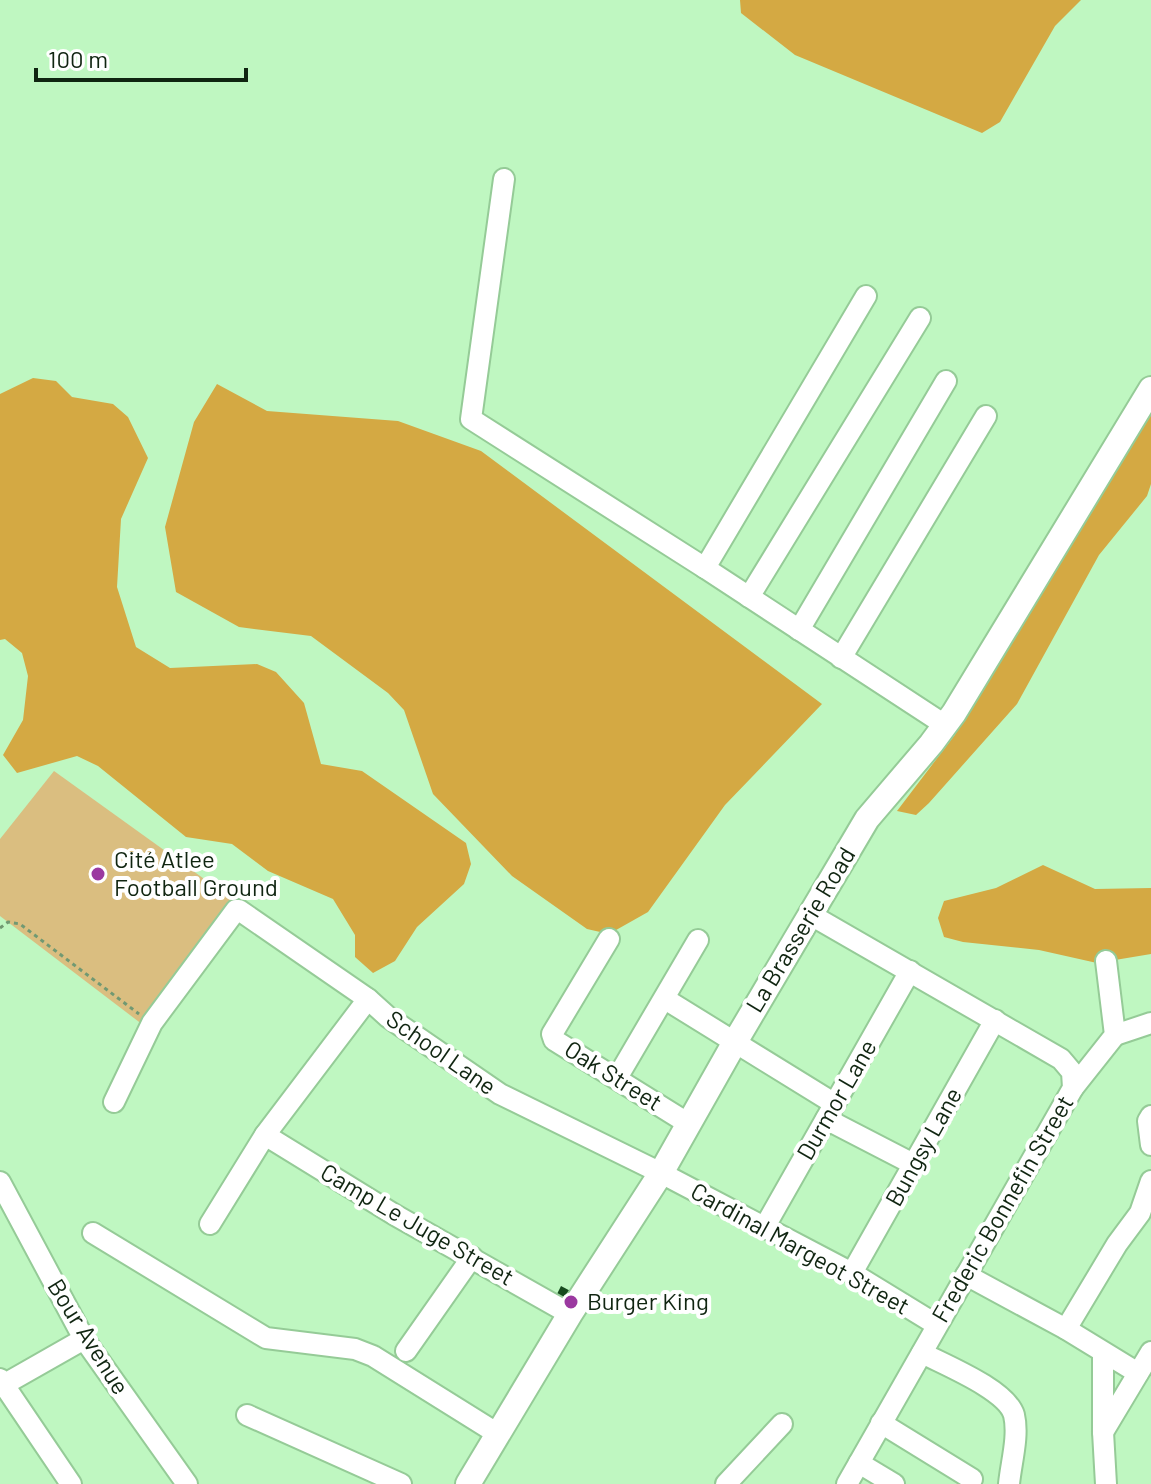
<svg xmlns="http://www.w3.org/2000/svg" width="1151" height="1484" viewBox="0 0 1151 1484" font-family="Barlow,sans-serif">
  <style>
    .green { fill: #dabe80 }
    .forest { fill: #d4a943 }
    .building { fill: #174b1e }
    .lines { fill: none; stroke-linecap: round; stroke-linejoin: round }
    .minor-casing { stroke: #95cb97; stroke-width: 24 }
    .major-casing { stroke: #95cb97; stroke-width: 28 }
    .path { stroke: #719972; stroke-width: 3; stroke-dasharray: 4 4; stroke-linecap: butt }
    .minor { stroke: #fff; stroke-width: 20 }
    .major { stroke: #fff; stroke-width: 24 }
    .poi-dot { fill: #9b39a0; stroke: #fff; stroke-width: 3 }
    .labels { text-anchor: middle; stroke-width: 8; stroke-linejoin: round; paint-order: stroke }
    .poi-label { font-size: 24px; fill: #102511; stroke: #fff; text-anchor: start }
    .street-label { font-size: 24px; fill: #102511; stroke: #fff }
  </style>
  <rect width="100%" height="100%" fill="#bff7c1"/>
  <path class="green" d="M54,771L246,909L147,1028L0,916V839Z"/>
  <g class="forest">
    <path d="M740,0H1081L1055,26L1000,122L982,133L795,55L741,13Z"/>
    <path d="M33,378L56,381L72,397L113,404L128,417L148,458L121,519L117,587L136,647L170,668L257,664L276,672L304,703L321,764L362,771L466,843L471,864L464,884L417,927L395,961L373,973L355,957V935L333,899L268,871L232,844L186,837L98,766L77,756L17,773L3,755L23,720L28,676L22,653L5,639L0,640V394Z"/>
    <path d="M217,384L267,411L398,421L481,451L822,704L725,805L648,912L609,934L587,929L512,876L433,794L404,710L388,693L311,636L239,627L176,592L165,527L194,422Z"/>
    <path d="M1151,414V484L1147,496L1099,555L1017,704L929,803L916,815L897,811L954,736Z"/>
    <path d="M1043,865L1095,889L1151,888V954L1097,963L1039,950L963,942L944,937L938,918L944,901L996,888Z"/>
  </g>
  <path class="building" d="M561,1286L580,1296L572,1310L554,1300Z"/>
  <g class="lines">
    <g class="minor-casing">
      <g id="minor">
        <path d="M504,179L471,419L705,568"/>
        <path d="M866,296L705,568L945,725"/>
        <path d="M749,597L920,318"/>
        <path d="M799,630L946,381"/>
        <path d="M841,658L986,416"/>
        <path d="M811,915L1061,1059L1072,1072L1073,1088L847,1484"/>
        <path d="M609,939L552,1034L554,1040L689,1124"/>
        <path d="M665,999L835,1104"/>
        <path d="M1115,1035L1151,1023"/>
        <path d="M617,1078L698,940"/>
        <path d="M1073,1088L1115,1035L1106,961"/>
        <path d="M114,1102L152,1023L236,910H239L368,999L388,1017L500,1094L661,1173L852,1273L937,1325"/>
        <path d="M1151,1116L1148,1121L1151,1145"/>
        <path d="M826,1119L915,1165"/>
        <path d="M265,1135L395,1215L570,1314"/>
        <path d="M0,1182L84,1339L187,1484"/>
        <path d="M210,1224L265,1135L368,999"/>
        <path d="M764,1228L910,971"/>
        <path d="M93,1233L266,1338L355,1349L373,1356L498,1434"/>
        <path d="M852,1273L995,1020"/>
        <path d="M966,1275L1066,1329L1138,1373"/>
        <path d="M1066,1329L1117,1244L1140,1213L1151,1181"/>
        <path d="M406,1351L472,1257"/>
        <path d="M922,1353C945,1365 1007,1390 1014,1415C1019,1436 1011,1463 1009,1484"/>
        <path d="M1103,1353V1432L1106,1484"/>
        <path d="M0,1379L71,1484"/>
        <path d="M3,1385L84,1339"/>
        <path d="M247,1415L401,1484"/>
        <path d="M881,1423L972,1479"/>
        <path d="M1103,1432L1151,1352"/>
        <path d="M859,1463L894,1484"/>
        <path d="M726,1484L782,1424"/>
      </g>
    </g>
    <g class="major-casing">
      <path id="major" d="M468,1484L570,1314L661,1173L735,1042L867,819L931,744L954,713L1151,389"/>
    </g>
    <path class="path" d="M0,928L8,922L20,924L139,1014"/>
    <use href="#minor" class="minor"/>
    <use href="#major" class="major"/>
  </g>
  <g class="poi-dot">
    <circle cx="98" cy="874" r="8"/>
    <circle cx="571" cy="1302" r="8"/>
  </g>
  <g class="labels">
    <g class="poi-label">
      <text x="114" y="868">Cité Atlee<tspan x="114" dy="28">Football Ground</tspan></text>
      <text x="587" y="1310">Burger King</text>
    </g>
    <g class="street-label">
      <text transform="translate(801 930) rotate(-59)" y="8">La Brasserie Road</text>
      <text transform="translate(441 1053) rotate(35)" y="8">School Lane</text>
      <text transform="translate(613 1076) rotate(32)" y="8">Oak Street</text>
      <text transform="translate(837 1100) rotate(-60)" y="8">Durmor Lane</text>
      <text transform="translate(924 1147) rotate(-61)" y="8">Bungsy Lane</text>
      <text transform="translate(1003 1209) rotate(-60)" y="8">Frederic Bonnefin Street</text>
      <text transform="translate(417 1225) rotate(30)" y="8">Camp Le Juge Street</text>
      <text transform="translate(800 1249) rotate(29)" y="8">Cardinal Margeot Street</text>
      <text transform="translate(88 1337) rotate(58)" y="8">Bour Avenue</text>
    </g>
  </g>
  <path d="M36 68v12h210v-12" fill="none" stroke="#102511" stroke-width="4"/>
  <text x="48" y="68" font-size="24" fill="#102511" stroke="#ffffff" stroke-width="6" paint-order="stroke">100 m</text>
</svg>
